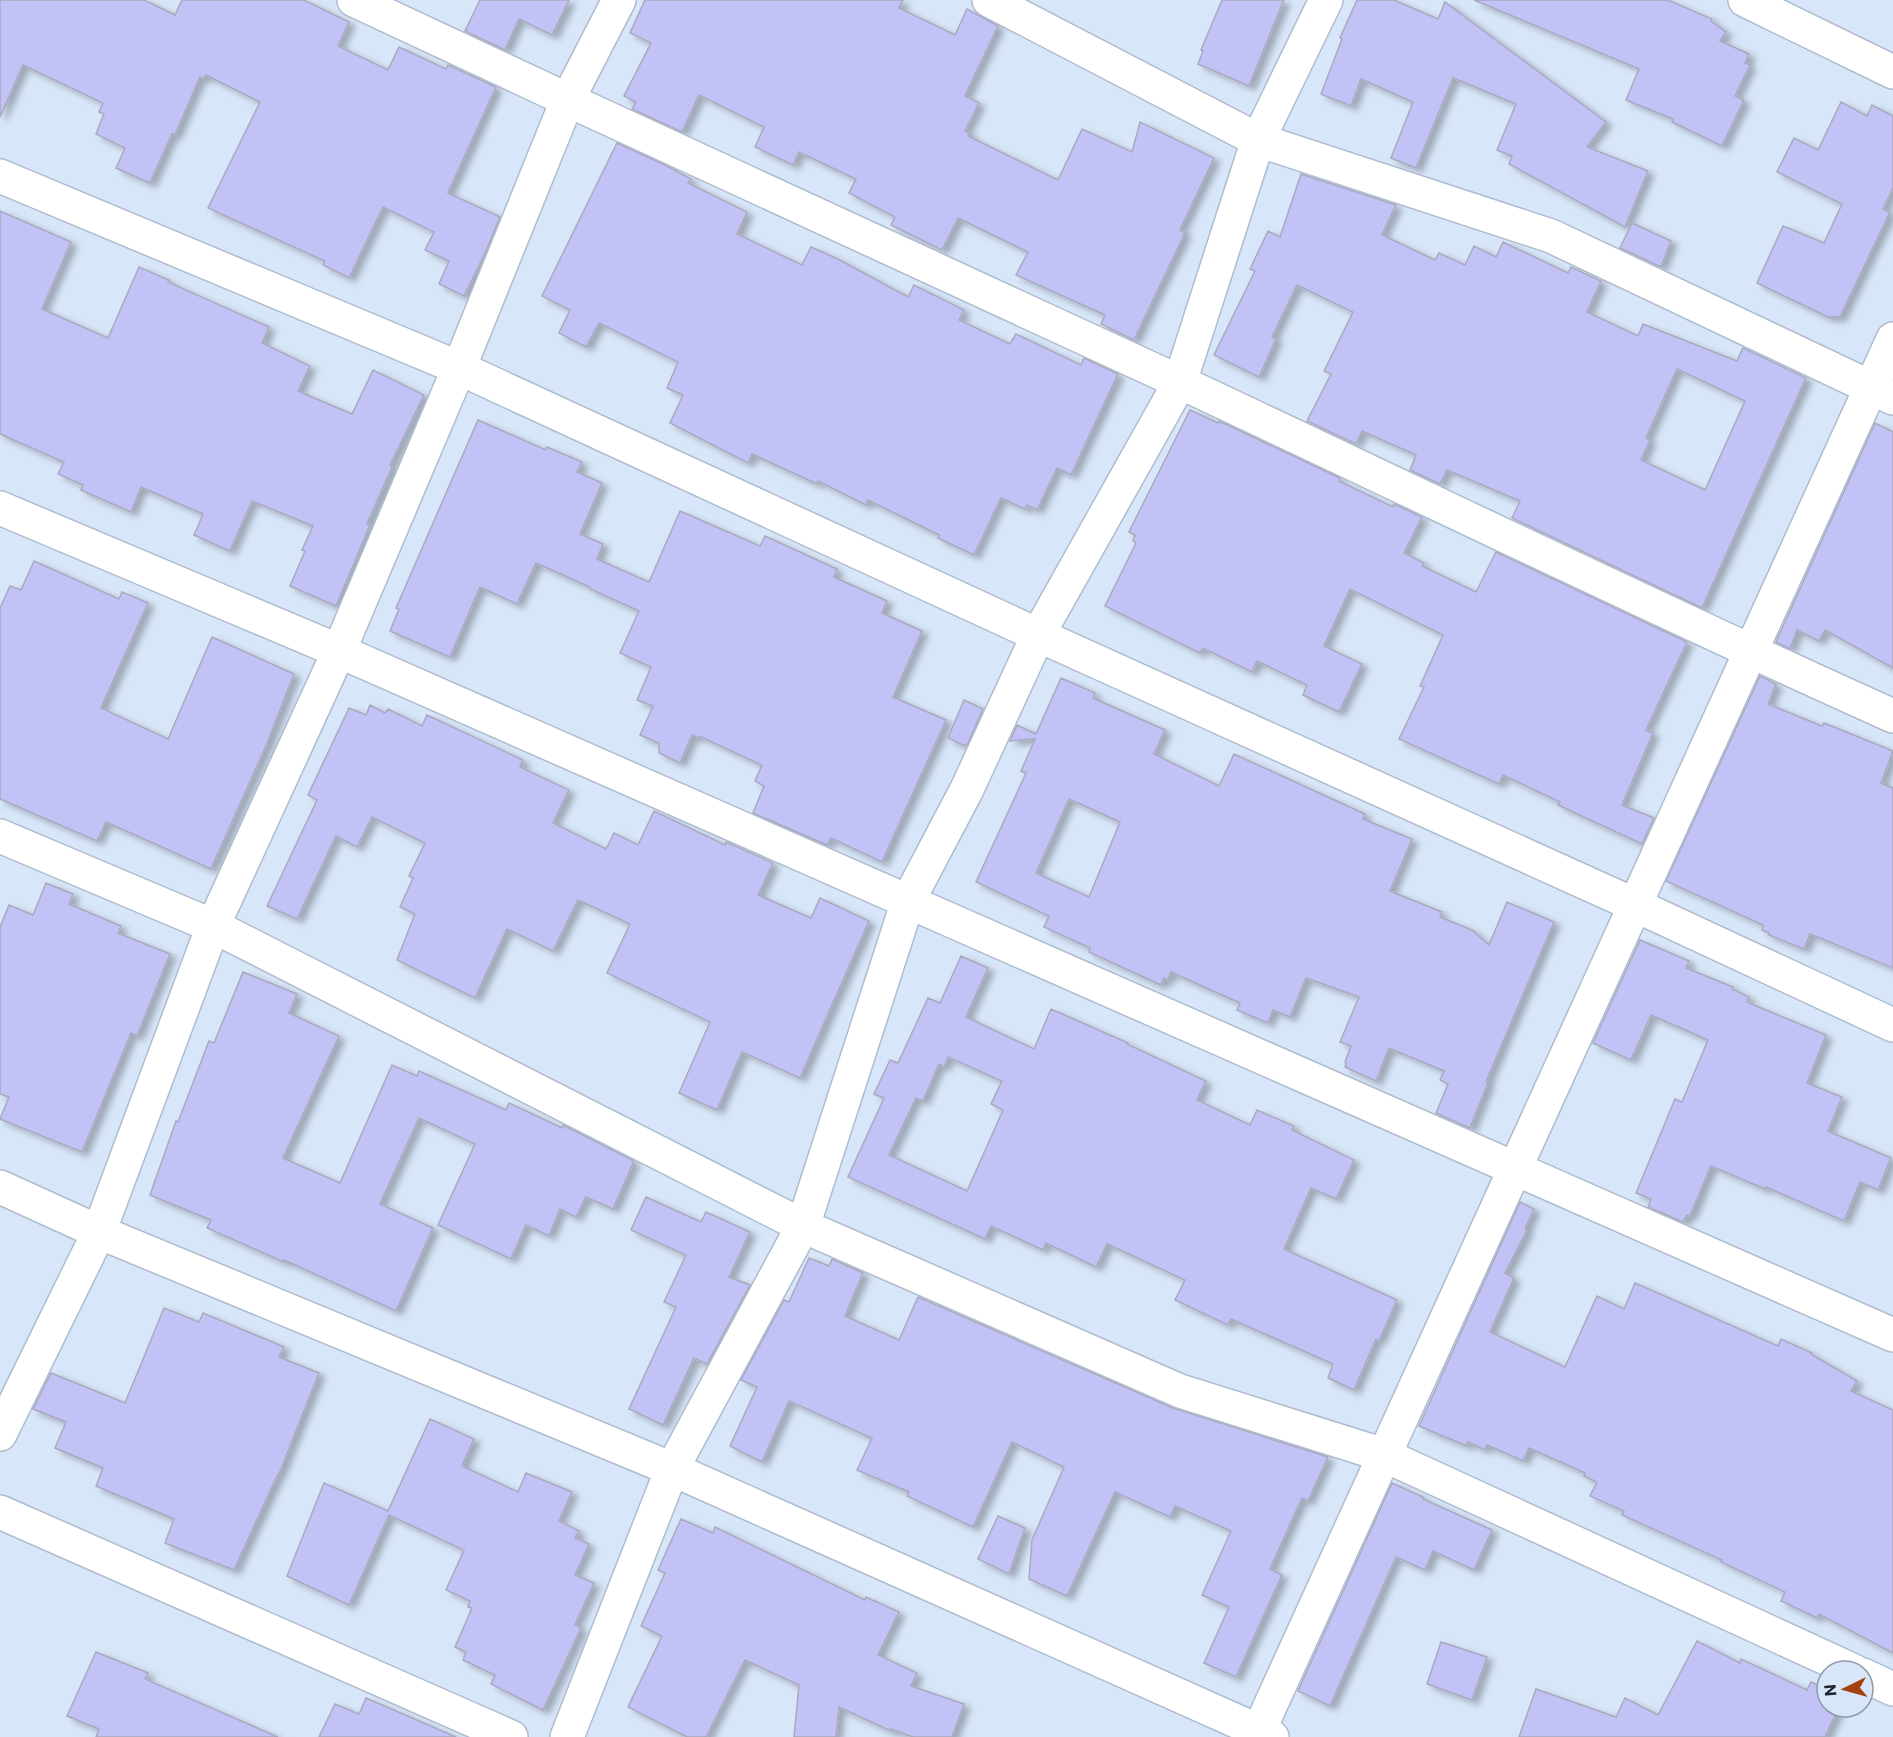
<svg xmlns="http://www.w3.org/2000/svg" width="1893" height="1737" viewBox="0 0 1893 1737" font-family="Commissioner,sans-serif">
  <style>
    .building { fill: #c2c2f7; stroke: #a9a9be; stroke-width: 1.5; fill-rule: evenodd; filter: url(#shadow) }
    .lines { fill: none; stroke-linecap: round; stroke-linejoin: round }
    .street-casing { stroke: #aebcce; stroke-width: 36 }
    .secondary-casing { stroke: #aebcce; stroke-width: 36 }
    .street { stroke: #fff; stroke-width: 33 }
    .secondary { stroke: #fff; stroke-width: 33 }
  </style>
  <defs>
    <filter id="shadow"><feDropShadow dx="6" dy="4" stdDeviation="3" flood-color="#0004"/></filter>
  </defs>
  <rect width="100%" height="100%" fill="#d8e6f9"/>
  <g class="building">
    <path d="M0,0H144L175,15L182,0H304L349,22L338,46L388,70L399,47L446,69L448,65L496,87L448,193L500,217L485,253L464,296L439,284L449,261L425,250L434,232L383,207L349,278L323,265L325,261L208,208L260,102L206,75L204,79L200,77L175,135L172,134L150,183L116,168L125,148L96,134L104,114L99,112L103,103L23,65L0,117Z"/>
    <path d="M480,0H569L552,35L519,19L505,50L465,31Z"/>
    <path d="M645,0H903L899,8L955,35L967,9L998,26L965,96L979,103L965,131L970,133L968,136L1058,180L1082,129L1132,152L1140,122L1214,158L1180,230L1185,233L1134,340L1101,324L1105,315L1016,275L1028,252L958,218L942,250L891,225L895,217L849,193L856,179L799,152L793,165L755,147L764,127L699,95L682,132L632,109L636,102L624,96L651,43L630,33Z"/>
    <path d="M1222,0H1284L1249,86L1198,64L1203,51L1201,50Z"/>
    <path d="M1357,0H1394L1438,19L1445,2L1606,122L1587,147L1648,171L1625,227L1509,164L1512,156L1497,150L1516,104L1453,78L1416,168L1391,158L1413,102L1361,79L1351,106L1321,94L1342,39L1340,38Z"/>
    <path d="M1474,0H1668L1712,19L1711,21L1726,32L1720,41L1749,54L1745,63L1750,65L1735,96L1744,100L1722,146L1672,122L1673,119L1626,100L1639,69Z"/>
    <path d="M1841,102L1867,116L1872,105L1893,116V188L1883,209L1890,212L1840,317H1828L1757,283L1783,226L1824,243L1842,204L1777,172L1794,138L1818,150Z"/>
    <path d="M617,143L665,165L691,179L688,183L747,212L737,234L802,265L811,247L838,259L908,297L914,285L964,310L959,320L1010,344L1016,334L1081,365L1084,358L1118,374L1071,475L1057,468L1037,510L1027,505L1025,509L1001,498L974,555L938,538L939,535L868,500L866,505L818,481L817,484L752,454L748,463L670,423L683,395L667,388L678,362L599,323L586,347L559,333L570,310L542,296Z"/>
    <path d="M1301,174L1396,205L1382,235L1435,260L1439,253L1465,265L1474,246L1496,257L1503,242L1568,273L1571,267L1601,281L1587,312L1638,336L1643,324L1737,361L1743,348L1806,378L1702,608L1512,518L1520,501L1447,470L1440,484L1410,470L1416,455L1362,431L1356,444L1307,421L1331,374L1324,371L1353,312L1297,285L1272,337L1276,339L1259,377L1214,355L1255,271L1250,269L1268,231L1280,237ZM1677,369L1745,401L1705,490L1641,460L1650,440L1646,438Z"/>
    <path d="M0,211L71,242L42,309L108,338L139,267L169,280L168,282L269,327L262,343L310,366L298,391L352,414L373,370L424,395L390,465L392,467L367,524L370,525L336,606L290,586L305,551L302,550L313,526L252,501L230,551L194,535L203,514L141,487L131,512L81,490L83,485L58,474L64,462L0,434Z"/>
    <path d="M1632,223L1671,241L1661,267L1620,248Z"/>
    <path d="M1190,410L1218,423L1219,421L1340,478L1339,481L1393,507L1394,504L1422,517L1404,553L1424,563L1422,566L1476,592L1496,552L1687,642L1646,730L1653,733L1622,805L1654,818L1642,844L1558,805L1560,802L1503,775L1499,784L1399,739L1424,687L1420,686L1443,635L1350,589L1324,646L1362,664L1339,712L1303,695L1307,685L1257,661L1252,672L1203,648L1200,653L1105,606L1136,543L1133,541L1135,535L1129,532Z"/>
    <path d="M478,420L546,450L547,447L582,462L577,472L602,483L580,534L603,544L597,559L649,582L680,511L760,546L765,536L837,569L834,577L887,601L882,613L922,631L893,697L946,720L882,862L831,838L827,845L753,813L764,786L755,781L762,765L699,736L698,738L692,735L680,763L659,753V743L640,735L653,706L637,700L651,667L620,653L639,611L590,589V587L536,563L517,604L480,587L450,657L390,631L399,609L396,608Z"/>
    <path d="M1875,423L1893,432V668L1825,630L1819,641L1797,630L1790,649L1776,642Z"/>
    <path d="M34,561L119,599L122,592L148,603L101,708L168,739L212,637L294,674L266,746L211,869L106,822L97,841L0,799V608L10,586L21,590Z"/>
    <path d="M1760,676L1776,684L1768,704L1822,726L1824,723L1893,751L1881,783L1893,788V968L1810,934L1804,949L1769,935V933L1762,930L1763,925L1666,881Z"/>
    <path d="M1061,678L1095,693L1093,698L1165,730L1154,754L1219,786L1234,754L1365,814L1363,819L1412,839L1390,891L1442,912L1440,917L1472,930L1489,945L1507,902L1554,922L1486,1082L1488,1083L1470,1128L1436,1113L1448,1084L1440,1080L1444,1071L1389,1048L1376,1081L1345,1067L1346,1063L1345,1062L1351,1046L1340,1042L1359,997L1306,978L1290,1017L1273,1010L1268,1023L1237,1010L1240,1003L1171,972L1168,980L1164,978L1161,985L1089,952L1090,948L1044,927L1049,916L976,882L1026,773L1021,771L1035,739L1010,741L1017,725L1036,734ZM1069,799L1120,822L1089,897L1036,873Z"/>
    <path d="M964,700L983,709L967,745H963L948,738Z"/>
    <path d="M370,705L385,713L388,709L422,726L427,715L523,760L520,767L569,790L553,823L606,849L614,833L638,845L654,811L725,845L726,842L773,863L758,895L811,918L820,898L869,921L800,1078L742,1052L717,1110L679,1093L710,1022L607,973L630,924L578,900L553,951L507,929L475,998L397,960L415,914L400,907L413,878L409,876L425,843L372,817L357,847L336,836L297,919L267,906L317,800L308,795L349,708L366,715Z"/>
    <path d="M46,883L73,894L69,904L121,926L118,933L170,954L137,1036L131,1033L82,1152L0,1119L9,1097L0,1094V927L9,905L33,915Z"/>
    <path d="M1640,940L1689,961L1686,968L1733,987L1732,989L1749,997L1747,1002L1826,1035L1807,1083L1842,1097L1828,1131L1891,1158L1878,1190L1860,1182L1844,1221L1766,1187L1765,1189L1711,1166L1690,1216L1687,1215L1683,1222L1648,1207L1651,1199L1636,1193L1675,1099L1682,1102L1708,1040L1651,1015L1631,1060L1593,1043Z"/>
    <path d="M961,956L988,968L966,1017L1034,1049L1051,1009L1128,1043L1127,1044L1206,1081L1197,1100L1250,1125L1257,1110L1294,1126L1292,1130L1354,1160L1336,1199L1311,1188L1284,1249L1397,1300L1379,1341L1376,1339L1354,1390L1328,1378L1333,1364L1231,1319L1228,1325L1175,1300L1185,1280L1107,1244L1096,1267L1046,1243L1043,1250L991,1226L985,1239L848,1177L884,1098L874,1094L890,1060L898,1063L928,998L940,1003ZM948,1057L1002,1081L991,1104L1003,1110L967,1191L889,1155L916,1098L923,1101L939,1064L944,1067Z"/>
    <path d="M243,972L297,994L289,1013L339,1036L283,1158L340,1183L392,1065L417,1076L419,1071L506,1110L509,1103L562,1128L563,1125L634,1161L613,1209L586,1197L576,1217L560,1209L549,1236L526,1225L511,1259L438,1225L475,1144L419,1118L380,1204L433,1228L396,1311L284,1260V1262L207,1228L211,1220L150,1195L176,1121L178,1122L209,1041L214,1043Z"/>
    <path d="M646,1197L701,1222L706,1212L750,1232L729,1277L750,1285L707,1364L694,1358L663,1425L629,1409L676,1307L664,1302L686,1255L631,1230Z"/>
    <path d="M1520,1202L1534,1209L1525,1229L1527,1230L1505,1273L1514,1278L1490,1332L1565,1367L1597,1296L1624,1309L1635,1283L1778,1346L1781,1339L1812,1353L1811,1354L1857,1381L1851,1391L1893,1410V1653L1819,1614L1817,1618L1781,1601L1785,1592L1721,1562L1722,1560L1622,1515L1624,1511L1590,1496L1597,1482L1584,1476L1585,1473L1529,1448L1523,1461L1487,1445L1485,1450L1468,1442L1467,1446L1419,1426Z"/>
    <path d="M809,1258L829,1266L832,1259L863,1273L845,1316L899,1340L918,1297L1173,1408L1328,1457L1308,1501L1302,1498L1270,1569L1282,1575L1236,1677L1204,1663L1229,1607L1202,1595L1231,1531L1175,1506L1170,1517L1115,1492L1067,1596L1029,1579L1032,1540L1064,1467L1012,1442L973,1527L907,1496L909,1492L857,1470L872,1438L789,1401L762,1462L730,1446L757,1387L741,1380L784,1300L789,1302Z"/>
    <path d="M164,1308L199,1322L203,1313L270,1341L284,1347L279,1357L319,1373L279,1474H278L234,1570L165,1543L174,1519L96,1486L103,1468L55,1448L66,1422L33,1409L51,1373L125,1403Z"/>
    <path d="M430,1419L474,1439L462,1466L518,1492L526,1473L572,1492L559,1521L579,1531L575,1538L589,1544L575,1575L594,1583L575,1625L581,1628L543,1710L491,1684L495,1675L463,1660L466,1652L455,1647L472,1608L468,1607L470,1601L446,1590L464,1550L389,1515L349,1605L287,1576L324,1483L388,1511Z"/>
    <path d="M1392,1483L1423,1497V1499L1492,1530L1474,1570L1433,1551L1425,1570L1396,1557L1330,1706L1298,1691Z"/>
    <path d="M998,1516L1025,1528L1009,1574L978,1559Z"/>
    <path d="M681,1519L713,1533L715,1527L865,1600L866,1597L899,1612L878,1655L917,1673L911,1686L964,1704L952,1737H913L891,1729V1731L839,1707L836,1737H794L799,1685L745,1660L706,1737H687L628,1707L662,1636L641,1626L665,1573L658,1570Z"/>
    <path d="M1697,1641L1740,1663L1741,1659L1807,1690L1811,1682L1827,1689V1707H1839L1825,1737H1519L1536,1689L1616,1717L1625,1698L1658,1715Z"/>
    <path d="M1441,1642L1487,1657L1472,1700L1427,1684Z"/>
    <path d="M96,1652L148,1673L145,1679L278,1737H96L99,1729L67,1716Z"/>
    <path d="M366,1698L456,1737H319L335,1704L359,1714Z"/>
  </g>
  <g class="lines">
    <g class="street-casing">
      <g id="street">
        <path d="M354,0C629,130 907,254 1182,383C1419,494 1654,609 1893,716"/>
        <path d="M989,0L1258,140L1551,236L1893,398"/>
        <path d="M1745,0L1893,72"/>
        <path d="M0,176L459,368L1038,635L1635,905L1893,1025"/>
        <path d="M0,508L339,651L1893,1335"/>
        <path d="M0,836L213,926L803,1226L1180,1391L1384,1455L1854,1671"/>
        <path d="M0,1187L99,1232L672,1469L1272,1737"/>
        <path d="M0,1434L99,1232L213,926L339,651L459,368L567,101L619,0"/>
        <path d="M0,1512L511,1737"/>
        <path d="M1863,1675L1893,1689"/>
        <path d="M567,1737L672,1469L803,1226L908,901L967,789L1038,635L1180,382L1258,140L1326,0"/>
      </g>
    </g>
    <g class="secondary-casing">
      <path id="secondary" d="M1256,1737L1893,339"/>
    </g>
    <use href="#street" class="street"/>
    <use href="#secondary" class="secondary"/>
  </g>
  <g transform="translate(1845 1689) rotate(265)"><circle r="28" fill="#d8e6f9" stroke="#8e99a7" stroke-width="1.5"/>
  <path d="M0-4.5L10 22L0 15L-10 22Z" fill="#a54011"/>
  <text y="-9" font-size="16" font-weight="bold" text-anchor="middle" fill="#20252c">N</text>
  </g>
</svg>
